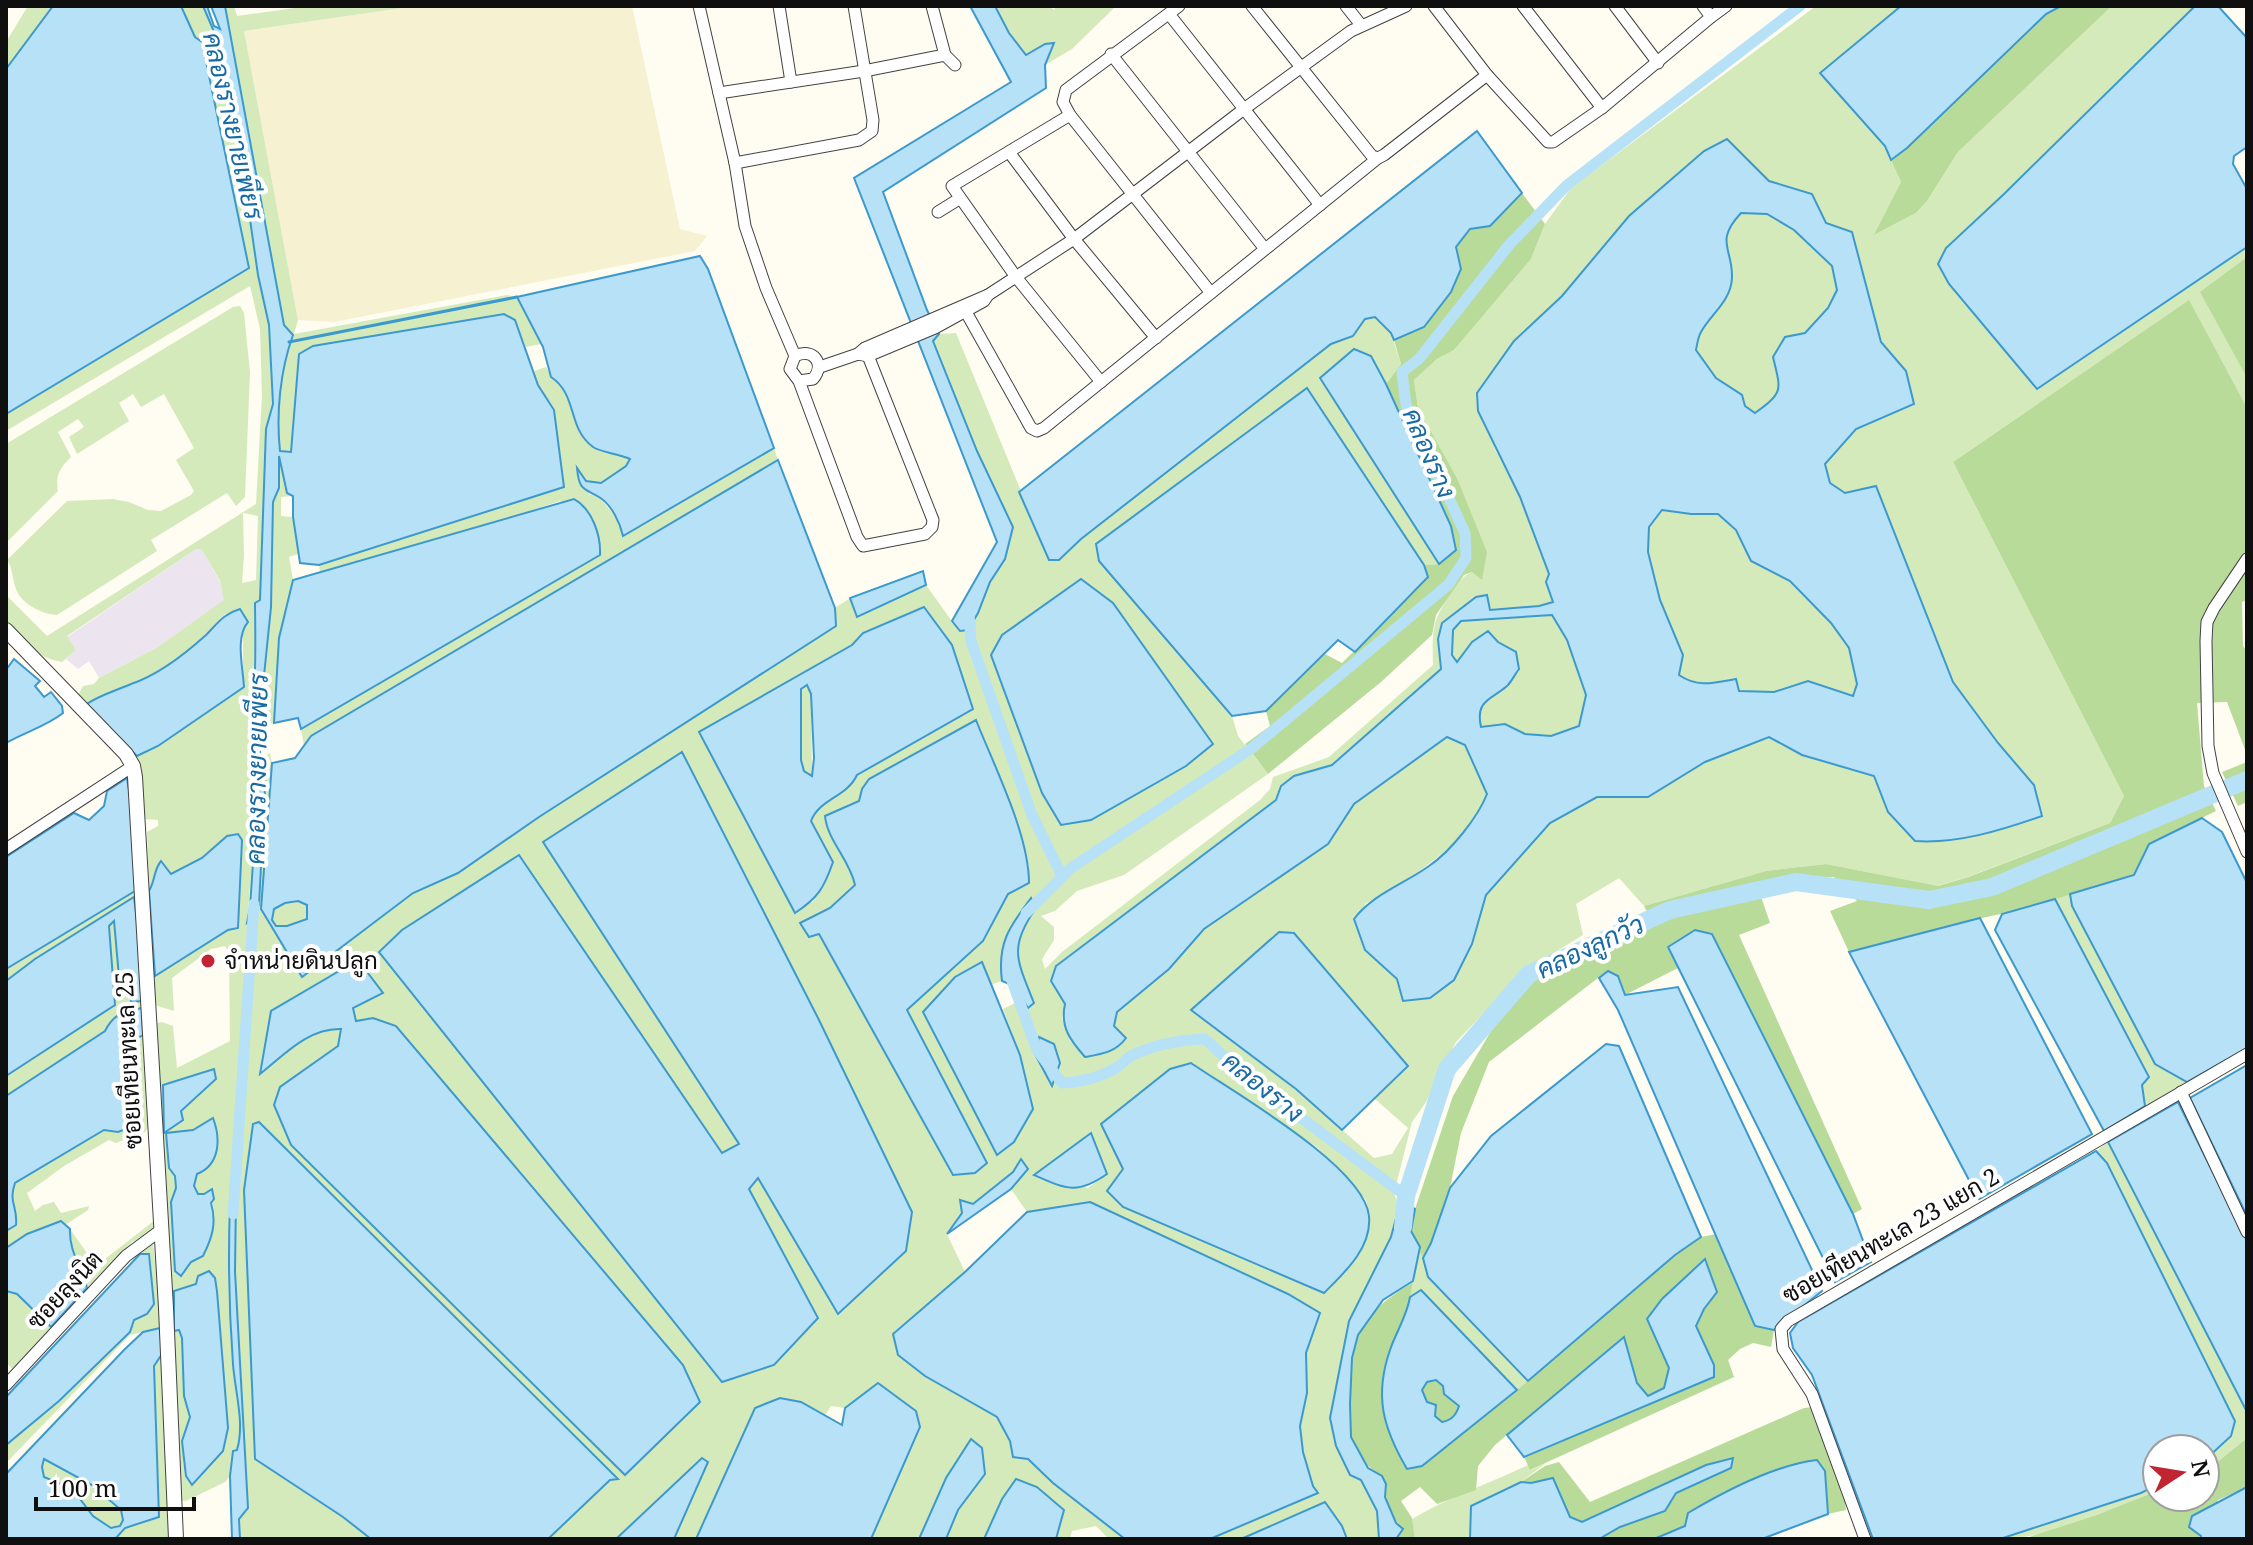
<svg xmlns="http://www.w3.org/2000/svg" width="2253" height="1545" viewBox="0 0 2253 1545" font-family="'Noto Serif',Sarabun,serif">
  <style>
    .industrial { fill: #ece4ee }
    .farmland { fill: #f5f1d1 }
    .green { fill: #d5eaba; fill-rule: evenodd }
    .forest { fill: #b9db99 }
    .water { fill: #b6e1f7; stroke: #3c99ce; stroke-width: 2; fill-rule: evenodd }
    .lines { fill: none; stroke-linecap: round; stroke-linejoin: round }
    .stream { stroke: #3c99ce; stroke-width: 3 }
    .canal { stroke: #b6e1f7; stroke-width: 11 }
    .river { stroke: #b6e1f7; stroke-width: 18 }
    .minor-casing { stroke: #424242; stroke-width: 13 }
    .tertiary-casing { stroke: #424242; stroke-width: 16 }
    .minor { stroke: #fff; stroke-width: 11 }
    .tertiary { stroke: #fff; stroke-width: 14 }
    .poi-dot { fill: #c12532; stroke: #fff; stroke-width: 3 }
    .labels { text-anchor: middle; stroke-width: 8; stroke-linejoin: round; paint-order: stroke }
    .poi-label { font-size: 24px; fill: #0f0f0f; stroke: #fff; text-anchor: start }
    .street-label { font-size: 24px; fill: #0f0f0f; stroke: #fff }
    .water-label { font-size: 26px; font-style: italic; fill: #176aa3; stroke: #fff }
  </style>
  <rect width="100%" height="100%" fill="#fffcf2"/>
  <path class="industrial" d="M196,549L202,550L220,582L225,600L158,647L99,678L89,661L78,669L66,659L76,650L67,637Z"/>
  <path class="farmland" d="M416,6H632L680,229L707,236L695,251L334,322L298,320L244,31Z"/>
  <g class="green">
    <path d="M28,6H53L6,69V42Z"/>
    <path d="M181,6H203L215,35L210,47L240,150L258,275L269,325L273,404L266,429L260,601L253,676L256,690L253,731L257,802L247,922L255,906L266,770L263,757L270,753L272,763L261,909L303,976L413,893L458,873L539,817L835,626V608L850,598L858,617L926,585L959,631L978,613L990,582L1005,559L1012,527L977,451L933,341L939,334L956,333L1049,559L1059,560L1081,539L1331,344L1353,336L1365,319L1375,317L1391,333L1401,364L1386,384L1320,378L1439,564L1424,565L1306,388L1099,561L1232,716L1238,736L1268,774L1124,875L1077,891L1055,911L1041,916L1054,927V940L1042,959L1045,969L1062,952L1260,800L1270,789L1273,777L1329,757L1433,665C1432,628 1432,621 1453,590C1459,582 1463,576 1472,572L1482,579L1457,478L1418,408L1414,380L1437,359L1454,350L1531,259L1545,224L1571,188L1816,6H1901L1820,73L1885,146L1901,182L1876,234L1916,213L1927,201L1958,152L2112,6H2195L2004,194L1946,248L1938,264L1949,285L2037,389L2247,247V257L2201,292L2247,378V408L2188,301L1953,462L2124,796L2110,823L1967,877L1937,886L1826,864L1766,871L1644,906L1619,878L1576,904L1583,935L1523,972L1456,1042L1426,1102L1412,1122L1394,1193L1399,1207L1391,1237L1349,1321L1330,1418L1377,1511L1379,1539H1347L1342,1526L1324,1502L1241,1539H1210L1318,1493L1313,1486L1303,1452L1300,1426L1307,1392L1306,1353L1320,1313L1288,1294L1090,1202L1027,1212L1011,1189L1028,1169L1013,1172L973,1204L960,1201L962,1213L947,1234L965,1272L893,1334L898,1355L925,1376L997,1417L1010,1441L1013,1457L1028,1459L1053,1483L1125,1539H1109L1096,1526L1072,1531L1070,1539H1056L1064,1510L1002,1499L984,1539H946L958,1510L985,1474L946,1478L919,1539H871L920,1427L878,1383L845,1408L831,1406L824,1417L801,1402L755,1408L696,1539H674L708,1462L702,1458L616,1539H548L610,1480L617,1479L343,1517L371,1539H348L347,1537L240,1539L239,1519L248,1508L235,1272V1198L230,1204C228,1258 229,1311 233,1365C235,1392 245,1423 237,1450L233,1451L230,1476L225,1482L186,1501L180,1500L154,1024L162,1022L173,1026L177,1068L230,1041L229,952L225,946L211,949L172,978L174,1011L155,1005V976L228,930L237,928L227,836L202,858L170,874L162,861C153,869 155,881 149,891L147,832L158,826V820L144,819L142,771L137,756L158,746L243,687V628L225,614C205,636 180,659 153,674C131,686 107,691 85,705L77,697L83,686L94,684L99,678L158,647L224,600L220,581L202,550L196,549L67,636L76,650L62,662C37,658 23,642 6,625V595L47,636L256,504L262,395L260,329L250,286L6,431V414L249,268L202,42L195,37ZM1727,139L1769,181L1812,194L1826,223L1852,232L1881,342L1906,371L1825,464L1830,483L1844,493L1876,486L1953,682L1998,743L2034,784L2042,816C2002,830 1958,844 1915,841L1888,812L1874,776L1802,755L1769,737L1705,762L1648,797H1597L1550,823L1486,895L1472,944L1397,979L1365,950V904C1413,876 1465,848 1487,794L1464,745L1447,737L1354,804L1328,845L1204,929L1169,969L1117,1012L1114,1026L1085,1057L1070,1040L1062,1018L1065,1004L1056,965L1276,800L1281,786L1294,776L1332,765L1442,668L1438,639L1442,623L1476,597L1487,596L1489,610L1539,606L1553,603L1546,582L1549,574L1520,497L1495,449L1477,393L1514,341ZM243,513L258,516L256,580L242,583L244,556ZM863,633L973,709L857,775C847,797 819,799 811,821L832,862L824,886L812,903L699,732L852,645ZM991,655L1186,766L1091,820L1062,825L1042,793ZM976,720L1016,823L1029,867L1008,894L983,941L907,1010L987,1162L953,1174L818,934L800,923L830,908L855,886L852,871L826,825L859,801L862,789ZM682,752L818,1018L912,1212L759,1178L749,1188L818,1318L519,855L722,1153L740,1144L543,842ZM1030,899L1036,908L1021,930L1016,955L1028,1008L1015,1003L1003,1009L1020,1055L997,1155L955,977L982,962L990,985L1002,981C997,944 1009,927 1030,899ZM1279,932L1294,933L1408,1066L1375,1099L1408,1128L1392,1154L1374,1158L1296,1089L1192,1009ZM358,960L353,1008L356,1021L291,1145L280,1087L338,1046L341,1029C303,1031 289,1054 260,1073ZM1192,1063L1318,1148L1366,1200L1370,1219L1108,1191ZM206,1071L216,1079L181,1111L182,1120L164,1132L163,1086ZM213,1118L207,1170L197,1174L194,1186L198,1194H204L211,1189L214,1213L181,1276L175,1271L171,1202L176,1188L167,1133L193,1130ZM1091,1134L1107,1174L1088,1188L1034,1175ZM196,1284L204,1471L192,1485L182,1441L190,1417L184,1396L182,1338L179,1330L174,1331Z"/>
    <path d="M225,6H234L237,16L309,6H416L244,31L298,320L294,334L507,295L517,297L541,344L526,347L515,320L503,314L313,346L299,354L291,452H281L293,496L281,497V516L293,517L298,554L289,557L293,580L279,638L274,723L267,724V685L264,676L271,607L273,502C282,479 278,452 278,428C278,397 283,363 293,335L284,325Z"/>
    <path d="M995,6H1047L1055,10L1054,6H1116L1072,49L1045,65V44L1026,55L1009,33Z"/>
    <path d="M1741,213L1767,214L1794,230L1832,265L1837,290L1828,308L1805,333L1774,357C1781,392 1783,392 1755,413L1745,406L1742,395L1716,378L1696,351C1697,345 1698,337 1701,332C1711,314 1731,302 1732,278C1733,248 1714,243 1741,213Z"/>
    <path d="M240,306L244,313L250,372L245,497L236,506L227,493L151,540L157,551L57,615C41,614 19,603 15,586C12,577 13,569 7,560L67,501L113,499L129,502L148,510L161,511L191,495L194,491L176,460L194,448L164,394L141,407L133,394L119,403L129,421L77,454L69,437L84,427L78,419L58,432L71,457C60,468 55,475 58,491L6,543V444L233,307Z"/>
    <path d="M546,367C551,377 557,378 562,386C577,406 571,432 594,448C600,452 620,455 630,459L626,466L601,483L586,481L578,470L589,494L600,498L620,522L641,527L774,448L778,460L311,736L304,746L301,729L600,555L592,520L560,501L481,527L320,573L319,565L564,487L554,410L538,385L534,371Z"/>
    <path d="M1662,510L1691,514H1718L1736,530L1751,561L1790,581L1831,623L1849,648L1857,684L1852,697L1808,681L1774,692L1738,691L1736,680C1714,683 1698,688 1679,675L1683,654L1660,600L1648,552L1649,527Z"/>
    <path d="M1552,615L1567,640L1586,695L1579,727L1551,736L1525,734L1505,724L1481,727C1476,703 1488,697 1507,686L1516,653L1498,642H1472L1457,662L1452,655L1453,630L1461,621Z"/>
    <path d="M807,685L811,693L812,777L804,771L801,760V689Z"/>
    <path d="M135,891L134,897L35,959L6,981V969Z"/>
    <path d="M2070,894L2072,906L2155,1064L2187,1082L2145,1106L2142,1084L2149,1076L2055,899Z"/>
    <path d="M298,901L307,905V919L287,926H276L272,920L274,909L285,903Z"/>
    <path d="M115,921L119,977H130L131,1002L142,1001V1008L120,1012L106,1031L6,1096V1076L115,1005L109,926Z"/>
    <path d="M143,1035L150,1125L145,1132L116,1143L109,1140L64,1166L27,1193L35,1211L43,1205L54,1202L61,1213L89,1206L88,1210L65,1225L60,1221C40,1227 24,1236 6,1248V1231L16,1225C18,1206 8,1203 15,1183L105,1130L118,1132L141,1119L135,1103L133,1040Z"/>
    <path d="M2108,1142L2247,1412V1438L2205,1472V1460L2231,1436L2096,1151Z"/>
    <path d="M155,1220L152,1232L132,1242L12,1369L6,1362V1291L17,1294L82,1269L69,1247L70,1229L96,1266Z"/>
    <path d="M153,1244L163,1321L160,1328L130,1335L6,1463V1445L59,1401L134,1320L147,1314L154,1304L150,1254H140Z"/>
    <path d="M1420,1247L1428,1277L1528,1381L1517,1390L1421,1290L1410,1297Z"/>
    <path d="M162,1354L172,1539H115L125,1528L159,1517L154,1366Z"/>
    <path d="M44,1459L92,1485L121,1510L123,1520L119,1527L111,1528L93,1516L80,1499L66,1486L44,1477L42,1467Z"/>
    <path d="M1546,1463L1521,1482L1471,1506L1470,1539H1415L1412,1519C1449,1497 1490,1483 1528,1465L1531,1470Z"/>
    <path d="M2157,1485V1491C2110,1510 2051,1539 2000,1539L2141,1493Z"/>
  </g>
  <g class="forest">
    <path d="M2061,6H2112L1958,152L1927,201L1916,213L1874,235L1901,182L1891,160L1907,148L2046,14Z"/>
    <path d="M1522,193L1545,224L1531,259L1454,350L1437,359L1414,380L1418,408L1457,478L1487,552L1482,580L1472,572L1464,575L1436,615L1432,635L1381,682L1268,774L1245,744L1270,726L1266,711L1325,654L1342,663L1428,577L1424,565L1439,564L1451,526L1386,384L1401,364L1394,340L1424,327L1451,292L1461,269L1456,247L1470,229L1490,226Z"/>
    <path d="M2247,257V378L2200,292Z"/>
    <path d="M2189,300L2247,408V600L2242,602L2243,646L2247,651V755L2227,702L2197,703L2204,786L2216,811L2149,844L2134,875L2023,909L1955,924L1849,952L1830,911L1857,901L1834,877L1756,882L1770,923L1739,935L1862,1209L1853,1214L1712,935L1695,930L1667,947L1678,968L1625,995L1618,976L1607,971L1489,1062L1461,1133L1450,1188L1431,1243L1423,1258L1411,1231L1415,1209L1453,1096L1498,1019L1535,978L1654,924L1644,906L1766,871L1826,864L1938,886L1968,877L2110,823L2124,796L1953,462Z"/>
    <path d="M2247,762V802L2238,806L2222,772Z"/>
    <path d="M1716,1234L1755,1325L1774,1330L1771,1347L1753,1343L1740,1349L1728,1360L1734,1377L1530,1470L1524,1457L1577,1433L1714,1365L1696,1326L1704,1309L1717,1292L1706,1260L1669,1368L1665,1388L1648,1396L1637,1383L1623,1337L1495,1445L1478,1466L1476,1490L1437,1504L1420,1487L1401,1501L1412,1518L1415,1539H1396L1403,1529C1389,1516 1385,1494 1382,1476C1367,1468 1357,1454 1351,1438C1346,1420 1350,1348 1359,1333C1374,1306 1389,1298 1413,1282C1411,1291 1410,1302 1407,1312C1402,1325 1394,1338 1389,1352C1375,1398 1383,1428 1408,1469L1422,1466L1528,1381L1675,1255L1701,1237Z"/>
    <path d="M1436,1380L1443,1386L1444,1394L1459,1406C1456,1415 1452,1420 1442,1422C1432,1414 1425,1402 1422,1390L1427,1382Z"/>
    <path d="M1812,1407L1844,1493L1846,1510L1828,1514L1825,1471L1817,1460L1800,1462L1723,1492L1685,1526L1654,1539H1599L1620,1527L1665,1511L1676,1493L1733,1459L1706,1465L1582,1522L1570,1518L1553,1478L1531,1483L1521,1482L1545,1466L1559,1462L1590,1502L1804,1408Z"/>
    <path d="M2247,1438V1487L2218,1500L2201,1539H2023L2097,1515L2157,1491V1497H2205V1472Z"/>
  </g>
  <g class="water">
    <path d="M53,6H181L195,37L202,42L249,268L6,414V69Z"/>
    <path d="M203,6H207L214,26L220,29L211,6H225L284,325L293,335C280,371 276,414 280,451L291,452L299,354L313,346L504,314L515,320L538,385L554,410L564,487L319,565L300,563L293,517V496L287,493L279,456V488L273,502L271,607L264,676L267,685V724L259,725L260,753L266,770L259,905L255,906V917L247,923L250,907L257,802L252,698C257,689 255,620 255,603L260,600L266,429L273,404L269,325L258,275L240,150L210,47L215,34Z"/>
    <path d="M970,6H995L1009,33L1026,55L1045,44L1054,43L1045,65L1046,88L883,192L927,310L939,334L933,341L977,451L1013,527L1005,559L990,582L978,613L968,630L960,631L952,621L997,542L854,178L1011,82Z"/>
    <path d="M1901,6H2061L2046,14L1907,148L1891,160L1885,146L1820,73Z"/>
    <path d="M2195,6H2218L2247,38V147L2234,156L2233,164L2247,189V247L2037,389L1949,284L1938,264L1946,248L2004,194Z"/>
    <path d="M1477,131L1522,193L1490,226L1470,229L1456,247L1461,269L1451,292L1424,327L1394,340L1391,333L1375,317L1365,319L1353,336L1331,344L1081,539L1059,560H1049L1019,492Z"/>
    <path d="M1727,139L1769,181L1812,194L1826,223L1852,232L1881,342L1906,371L1914,404L1856,429L1825,464L1830,483L1845,493L1876,486L1953,682L1998,743L2034,785L2042,816C2002,830 1958,844 1915,841L1888,812L1874,776L1802,755L1769,737L1705,762L1648,797H1597L1550,823L1486,895L1472,944L1454,980L1430,998L1403,1001L1397,979L1365,950L1354,919C1373,894 1404,884 1429,866C1451,851 1478,817 1487,794L1465,745L1447,737L1354,804L1328,844L1204,929L1169,969L1117,1012L1114,1026L1126,1038C1116,1052 1102,1054 1085,1057C1070,1040 1060,1027 1065,1004L1051,981L1056,966L1276,800L1281,786L1294,776L1332,765L1441,669L1438,639L1442,623L1476,597L1487,595L1490,610L1539,606L1553,602L1546,582L1549,574L1520,497L1478,411L1477,393L1514,341L1562,296L1629,216L1704,151ZM1741,213L1767,214L1794,230L1832,266L1837,290L1828,308L1805,333L1785,337L1773,357C1781,391 1784,392 1755,413L1745,406L1742,395L1716,378L1696,350C1697,345 1698,337 1701,332C1711,314 1731,301 1732,278C1733,248 1714,242 1741,213ZM1662,510L1691,514H1718L1736,530L1751,561L1790,581L1831,623L1849,648L1857,684L1853,696L1808,681L1774,692L1739,691L1736,679C1714,683 1698,688 1679,675L1683,655L1660,600L1648,552L1649,527ZM1552,615L1567,640L1586,695L1579,726L1551,736L1525,734L1505,724L1481,727C1475,700 1491,700 1507,686C1512,681 1515,674 1519,669L1516,652L1498,642L1488,631L1472,642L1457,662L1452,655L1453,630L1461,621Z"/>
    <path d="M700,256L708,269L774,448L623,536C620,523 612,505 599,497C583,488 579,490 577,468L586,481L601,483L626,466L630,459C619,454 600,452 593,447C567,428 578,395 551,377L543,347L517,297Z"/>
    <path d="M1354,349L1371,356L1386,384L1451,526L1456,550L1439,564L1320,378Z"/>
    <path d="M1307,388L1424,565L1428,577L1355,652L1338,640L1266,711L1232,716L1099,561L1096,544Z"/>
    <path d="M778,460L835,608L836,626L539,817L458,873L413,893L302,977L261,909L272,763L295,758L311,736ZM298,901L307,905V919L287,926H276L272,920L274,909L285,903Z"/>
    <path d="M574,499C592,509 601,535 600,555L301,729L298,718L274,723L279,638L293,580Z"/>
    <path d="M923,571L926,585L857,617L850,598Z"/>
    <path d="M1081,579L1113,603L1213,744L1186,766L1091,820L1061,825L1042,793L991,655L1002,635Z"/>
    <path d="M924,607L952,645L973,709L857,775C847,797 819,799 811,821L833,862C824,888 818,898 795,913L699,732L852,645L863,633ZM807,685L811,694L814,758L812,776L804,771L801,760V689Z"/>
    <path d="M240,609L248,622C235,637 243,668 244,687L158,746L137,756L85,705C100,695 115,691 131,684C158,675 185,654 206,635C218,623 223,614 240,609Z"/>
    <path d="M14,659L40,681L35,686L44,697L51,692L62,706L63,713C47,726 25,732 6,743V670Z"/>
    <path d="M976,720C994,766 1029,834 1029,883L1008,894L983,941L907,1010L987,1163L975,1173L953,1175L819,934L809,937L800,923L830,908L855,885C850,860 827,840 825,816L859,801L862,789L869,779Z"/>
    <path d="M682,752L818,1018L912,1212L906,1251L838,1314L758,1178L749,1189L818,1318L774,1365L722,1382L379,952L402,930L519,855L722,1153L739,1144L543,842Z"/>
    <path d="M127,778L132,809L135,891L6,969V857L74,813L89,820L104,806L107,791Z"/>
    <path d="M2202,818L2222,832L2247,883V1048L2187,1082L2155,1064L2072,906L2070,894L2134,875L2149,844Z"/>
    <path d="M238,834L242,840L238,928L228,930L155,976L149,891C155,881 154,869 161,861L171,874L202,858L227,836Z"/>
    <path d="M134,897L139,937L142,1001L131,1002L130,977H119L114,921L109,926L115,1005L6,1076V981L35,959Z"/>
    <path d="M1031,898L1036,908C1008,948 1017,960 1034,1003L1028,1008L1012,985L1002,981C997,944 1009,927 1031,898Z"/>
    <path d="M2055,899L2149,1077L2142,1085L2145,1106L2104,1131L1995,930L2002,914Z"/>
    <path d="M1980,918L2092,1134L1979,1199L1849,952Z"/>
    <path d="M1695,930L1712,934L1853,1214L1871,1262L1835,1282L1668,947Z"/>
    <path d="M1279,932L1294,933L1408,1066L1342,1130L1296,1089L1191,1010Z"/>
    <path d="M358,960L383,993L353,1008L356,1021L373,1018L396,1026L683,1365L700,1402L625,1475L291,1145L274,1105L280,1087L338,1046L341,1029C308,1028 284,1055 260,1074L271,1011Z"/>
    <path d="M982,962L1020,1055L1033,1109L1014,1142L997,1155L923,1012L955,977Z"/>
    <path d="M1608,971L1618,976L1625,995L1678,987L1822,1291L1774,1330L1755,1326L1618,1010L1599,978Z"/>
    <path d="M142,1008L143,1035L133,1041L135,1103L141,1119L140,1124L118,1132L104,1130L15,1183C8,1203 18,1206 16,1225L6,1231V1096L105,1031C114,1013 124,1012 142,1008Z"/>
    <path d="M1039,1037L1054,1044L1060,1063L1052,1086L1035,1054Z"/>
    <path d="M1606,1044L1619,1046L1701,1237L1675,1255L1528,1381L1428,1277L1423,1258L1431,1243L1450,1188L1491,1136Z"/>
    <path d="M1191,1063C1233,1092 1364,1166 1369,1216C1372,1248 1344,1273 1324,1293L1123,1207L1107,1191L1123,1169L1101,1124L1170,1069Z"/>
    <path d="M2247,1065V1216L2190,1098Z"/>
    <path d="M214,1069L216,1079L181,1111L183,1120L164,1133L163,1085Z"/>
    <path d="M2178,1102L2247,1241V1412L2108,1142Z"/>
    <path d="M213,1118C221,1139 220,1165 197,1174L194,1186L198,1194H204L212,1189L214,1199L211,1203C217,1223 212,1238 203,1256L191,1262L181,1276L175,1271L171,1202L176,1188L175,1176L169,1168L166,1133L193,1130Z"/>
    <path d="M259,1122L618,1479L610,1480L548,1539H371L343,1517L255,1459L244,1190L253,1124Z"/>
    <path d="M1091,1133L1107,1174C1077,1195 1066,1189 1034,1175Z"/>
    <path d="M2096,1151L2107,1163L2235,1421L2231,1436L2205,1460V1449H2157V1485L2141,1493L2000,1539H1873L1812,1375L1793,1348L1790,1333L1798,1322Z"/>
    <path d="M1021,1159L1028,1169L1011,1189L947,1234L962,1213L960,1200L973,1204L1013,1172Z"/>
    <path d="M236,1198L235,1272L248,1508L239,1519L240,1539H232L230,1476L233,1451L237,1450C245,1423 235,1392 233,1364C229,1311 228,1257 230,1204Z"/>
    <path d="M1090,1202L1288,1294L1320,1313L1306,1353L1307,1393L1300,1426L1303,1452L1313,1486L1318,1493L1210,1539H1125L1053,1483L1028,1459L1013,1457L1010,1441L997,1417L925,1376L898,1355L893,1334L965,1272L1027,1212Z"/>
    <path d="M1406,1203L1415,1209L1411,1231L1420,1247L1413,1281L1383,1300L1358,1335L1352,1358L1350,1404L1351,1437L1368,1468L1382,1476L1386,1484L1385,1497L1396,1523L1403,1529L1396,1539H1379L1377,1511L1361,1480L1350,1475L1336,1446L1330,1418L1349,1321L1391,1237L1399,1207Z"/>
    <path d="M61,1221L70,1229C69,1252 81,1265 87,1288L51,1327L17,1294L6,1291V1248L27,1234Z"/>
    <path d="M140,1254H149L154,1304L147,1314L134,1320L130,1332L59,1401L6,1445V1397Z"/>
    <path d="M1705,1259L1717,1292L1704,1309L1696,1326L1714,1365V1377L1524,1457L1507,1435L1624,1337L1637,1383L1648,1396L1664,1388L1669,1368L1647,1319L1662,1299Z"/>
    <path d="M209,1271L215,1278L217,1291L228,1428L223,1451L192,1485L186,1476L182,1441L190,1417L184,1396L182,1338L179,1330L174,1331V1291L196,1284L198,1276Z"/>
    <path d="M1421,1290L1517,1390L1422,1466L1407,1469C1383,1428 1374,1396 1390,1350C1396,1332 1407,1316 1410,1297ZM1436,1380L1443,1386L1444,1394L1459,1406C1456,1415 1452,1420 1442,1422L1435,1416L1436,1405L1427,1402L1422,1390L1427,1382Z"/>
    <path d="M160,1328L162,1354L154,1366L159,1517L125,1528L115,1539H6V1474L124,1350L143,1332ZM44,1459L92,1485L121,1510L123,1520L120,1526L111,1528L93,1516L80,1499L66,1486L44,1477L42,1467Z"/>
    <path d="M878,1383L916,1411L920,1427L871,1539H696L755,1408L780,1398L801,1402L842,1425L845,1408Z"/>
    <path d="M971,1439L982,1448L985,1474L958,1510L946,1539H919L946,1478Z"/>
    <path d="M702,1458L708,1462L674,1539H616Z"/>
    <path d="M1733,1458L1731,1468L1676,1493L1665,1511L1620,1527L1599,1539H1470L1471,1506L1521,1482L1531,1483L1553,1478L1570,1517L1582,1522L1706,1465Z"/>
    <path d="M1817,1460L1825,1471L1828,1514L1762,1539H1654L1685,1526L1688,1513C1725,1491 1774,1465 1817,1460Z"/>
    <path d="M1016,1479L1037,1487L1064,1510L1056,1539H984L1002,1499Z"/>
    <path d="M2247,1487V1539H2201V1536L2189,1527L2192,1516Z"/>
    <path d="M1325,1502L1342,1526L1347,1539H1241Z"/>
  </g>
  <g class="lines">
    <path class="stream" d="M289,342L517,297"/>
    <g class="canal">
      <path d="M969,613L971,641L1032,815L1062,876"/>
      <path d="M1026,913L1071,868L1252,748L1448,585L1466,558L1465,533L1406,405L1402,372L1419,359L1509,245L1567,185L1800,6"/>
      <path d="M1012,981L1037,1050L1062,1083C1082,1082 1099,1078 1116,1068C1122,1064 1126,1059 1131,1056C1155,1044 1179,1040 1205,1039L1249,1079L1406,1196"/>
      <path d="M233,1214L254,904"/>
    </g>
    <path class="river" d="M1403,1227L1406,1196L1447,1069L1529,974L1670,910L1796,882L1929,900L1992,887L2247,780"/>
    <g class="minor-casing">
      <g id="minor">
        <path d="M699,6L735,163L745,226L766,288L795,356"/>
        <path d="M779,6L791,82"/>
        <path d="M1179,6L1066,90L1063,102L1070,115L1211,293"/>
        <path d="M1252,6L1372,156L1378,158L1384,155L1487,75"/>
        <path d="M1346,6L1361,25"/>
        <path d="M1434,6L1487,75L1548,142H1553L1602,108L1711,17L1703,6"/>
        <path d="M1523,6L1602,108"/>
        <path d="M1615,6L1658,63"/>
        <path d="M1169,14L1320,205"/>
        <path d="M1711,17L1726,6"/>
        <path d="M1111,54L1265,249"/>
        <path d="M945,55L955,65"/>
        <path d="M719,93L864,71L945,55L932,6"/>
        <path d="M1070,115L952,186L1016,277L1101,382"/>
        <path d="M1009,152L1074,239L1156,338"/>
        <path d="M735,163L859,140L872,131L873,120L854,6"/>
        <path d="M938,212L959,199"/>
        <path d="M988,295L1074,239L1244,109L1351,31L1406,6"/>
        <path d="M988,295L984,301L935,328L868,356L858,354L865,348Z"/>
        <path d="M966,312L1031,428L1037,431L1044,428L1378,158"/>
        <path d="M820,367L858,354"/>
        <path d="M799,381L813,379C826,364 813,347 795,356L790,369L799,381L857,537L863,546L925,534L932,527L933,520L865,348"/>
        <path d="M2247,559L2214,608L2207,622L2206,641L2208,746L2213,773L2247,852"/>
        <path d="M6,849L133,766"/>
        <path d="M2181,1092L2247,1232"/>
        <path d="M6,1385L126,1256L161,1230"/>
        <path d="M1865,1539L1812,1394L1783,1349L1781,1329L1788,1321L2247,1054"/>
      </g>
    </g>
    <g class="tertiary-casing">
      <path id="tertiary" d="M6,630L126,754L133,766L135,777L166,1308L176,1539"/>
    </g>
    <use href="#minor" class="minor"/>
    <use href="#tertiary" class="tertiary"/>
  </g>
  <circle class="poi-dot" cx="208" cy="961" r="8"/>
  <g class="labels">
    <g class="poi-label">
      <text x="224" y="969">จำหน่ายดินปลูก</text>
    </g>
    <g class="street-label">
      <text transform="translate(129 1060) rotate(-93)" y="8">ซอยเทียนทะเล 25</text>
      <text transform="translate(1891 1236) rotate(-30)" y="8">ซอยเทียนทะเล 23 แยก 2</text>
      <text transform="translate(65 1290) rotate(-47)" y="8">ซอยลุงนิต</text>
    </g>
    <g class="water-label">
      <text transform="translate(233 126) rotate(77)" y="9">คลองรางยายเพียร</text>
      <text transform="translate(1429 453) rotate(67)" y="9">คลองราง</text>
      <text transform="translate(257 769) rotate(-89)" y="9">คลองรางยายเพียร</text>
      <text transform="translate(1590 947) rotate(-25)" y="9">คลองลูกวัว</text>
      <text transform="translate(1263 1087) rotate(39)" y="9">คลองราง</text>
    </g>
  </g>
  <rect width="2253" height="1545" fill="none" stroke="#0f0f0f" stroke-width="16"/>
  <g transform="translate(2181 1473) rotate(78)"><circle r="38" fill="#ffffff" stroke="#9f9f9f" stroke-width="2"/>
  <path d="M0-6L14 30L0 20L-14 30Z" fill="#c12532"/>
  <text y="-12" font-size="22" font-weight="bold" text-anchor="middle" fill="#0f0f0f">N</text>
  </g>
  <path d="M36 1497v12h158v-12" fill="none" stroke="#0f0f0f" stroke-width="4"/>
  <text x="48" y="1497" font-size="24" fill="#0f0f0f" stroke="#ffffff" stroke-width="6" paint-order="stroke">100 m</text>
</svg>
